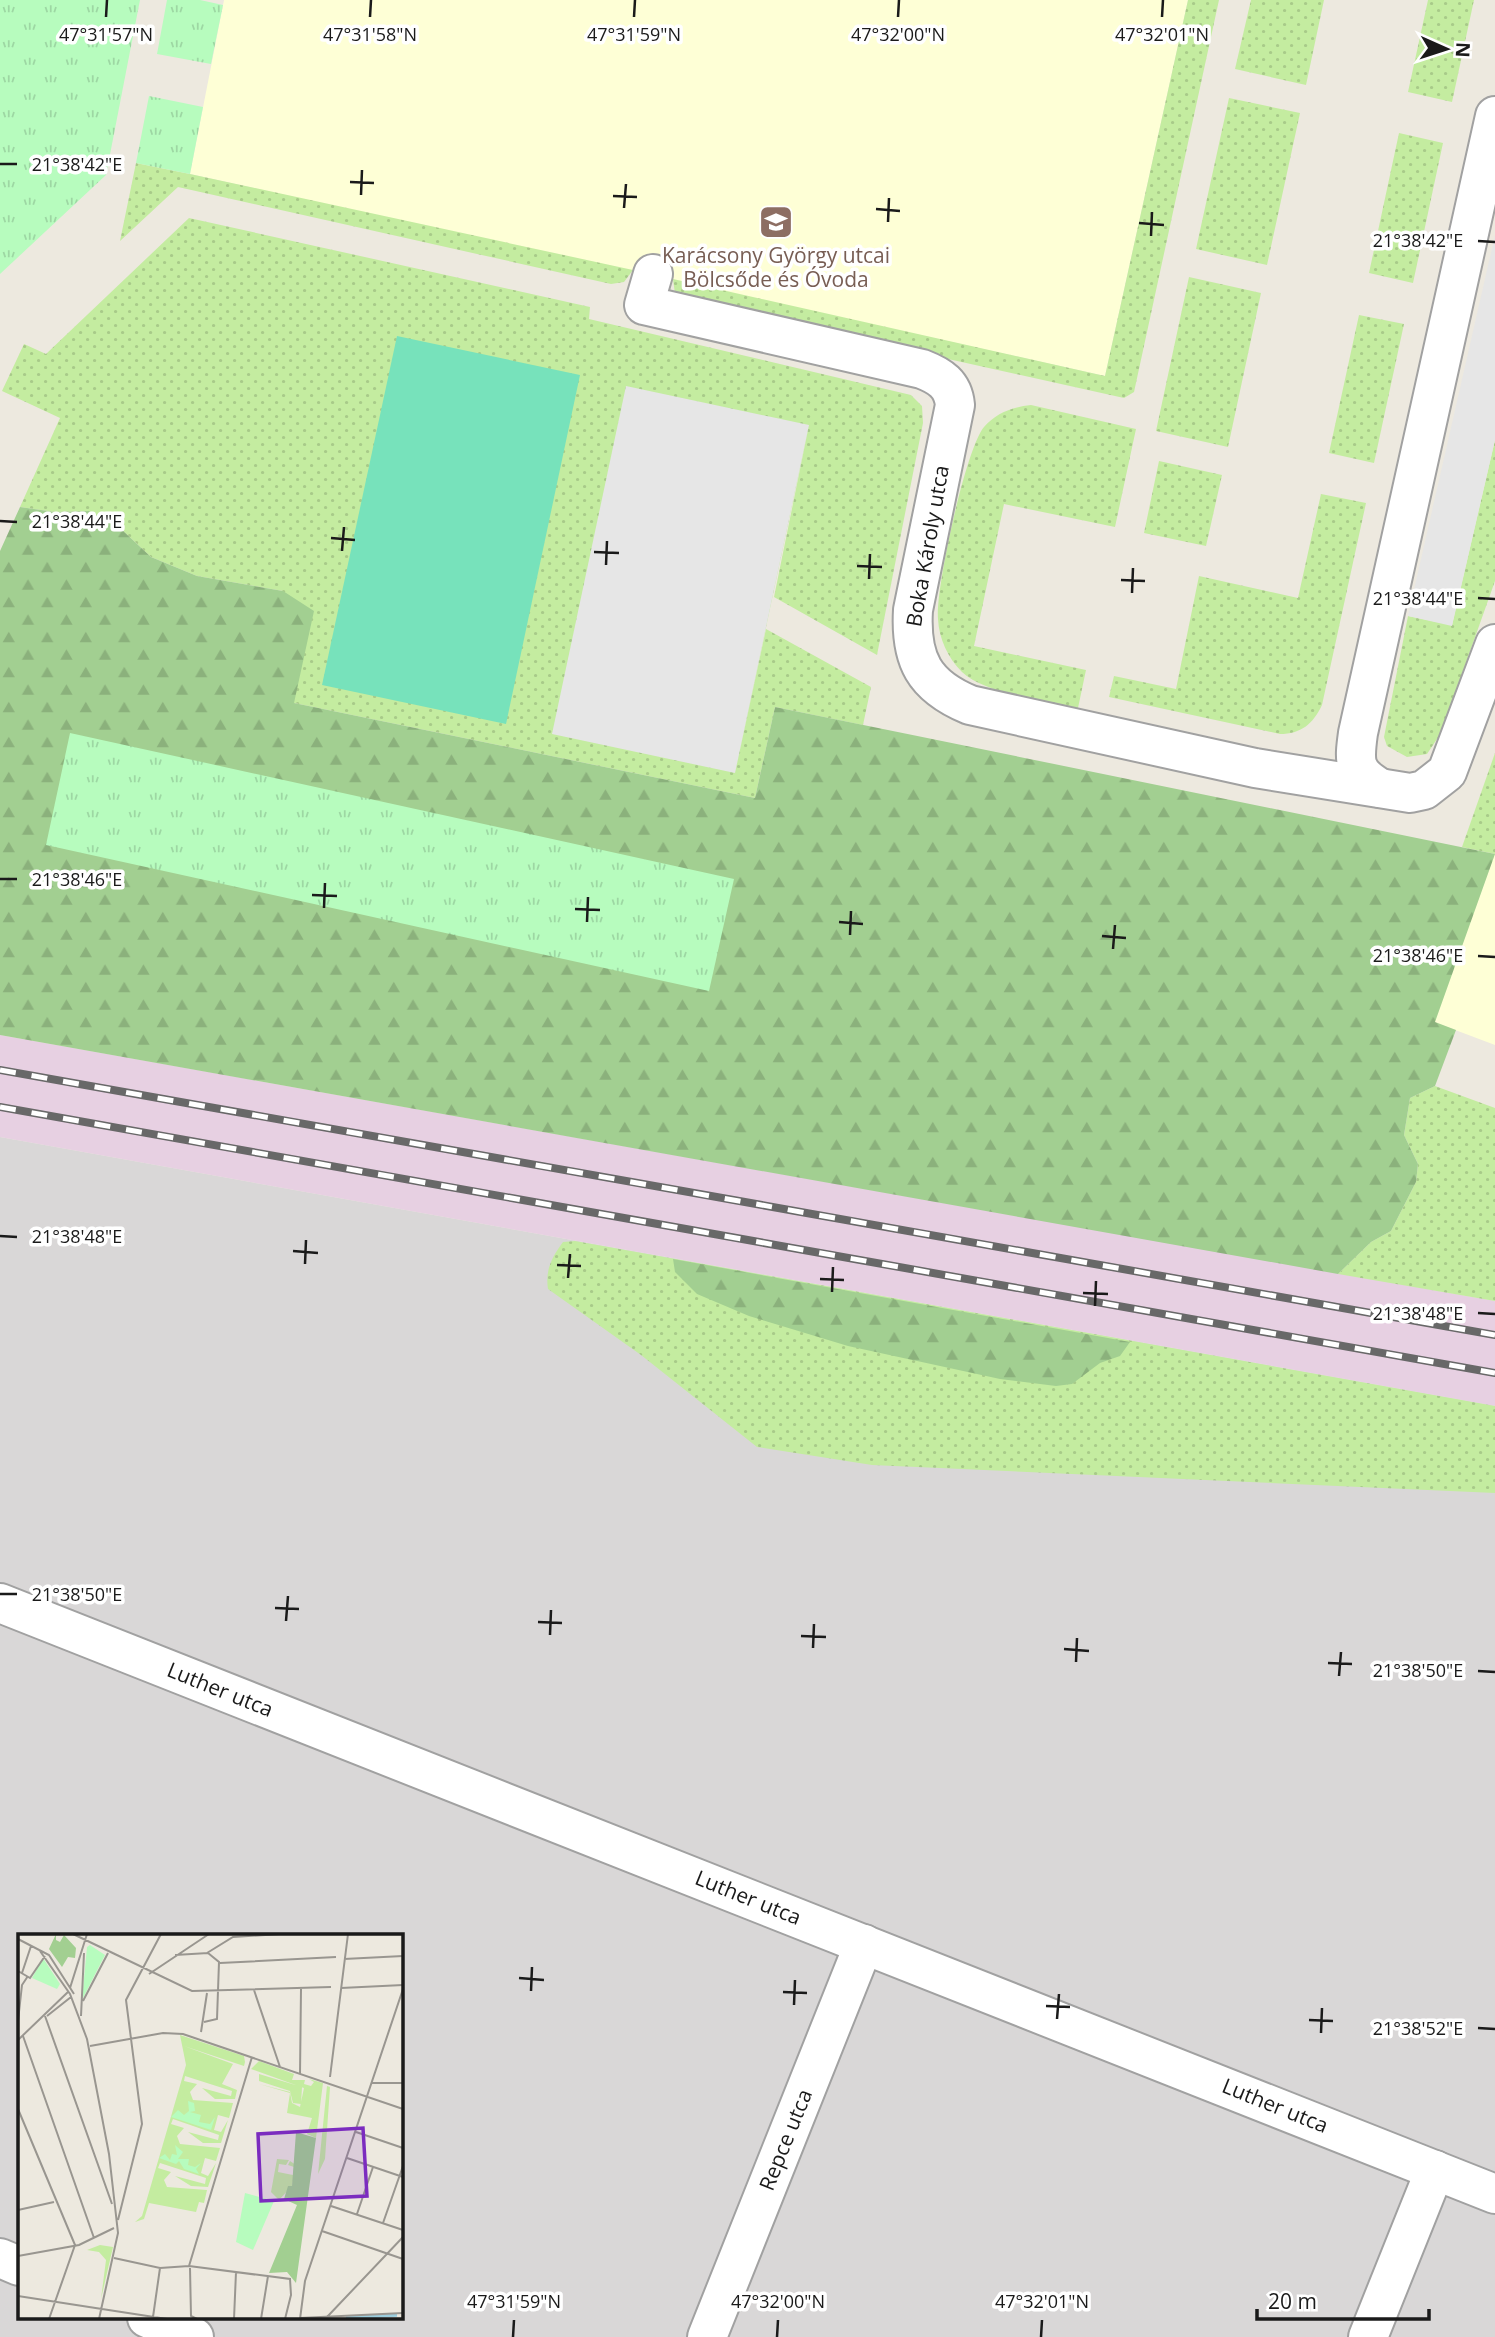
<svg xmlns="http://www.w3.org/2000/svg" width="1495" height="2337" viewBox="0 0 1495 2337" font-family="'Open Sans',sans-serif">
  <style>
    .residential { fill: #d9d7d7; fill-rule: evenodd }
    .industrial { fill: #e7d0e2 }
    .education { fill: #feffd6 }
    .grass { fill: url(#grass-dots) }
    .forest { fill: url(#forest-firs) }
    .park { fill: url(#park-tufts) }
    .pitch { fill: #77e2bb }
    .parking { fill: #e6e6e6 }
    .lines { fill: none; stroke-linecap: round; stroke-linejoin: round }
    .minor-casing { stroke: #a1a1a1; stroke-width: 42 }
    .minor { stroke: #fff; stroke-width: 38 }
    .rail-casing { stroke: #686868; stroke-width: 8 }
    .rail { stroke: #fff; stroke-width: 5; stroke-dasharray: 16; stroke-linecap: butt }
    .ticks { fill: none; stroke: #1a1a1a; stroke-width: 2.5 }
    .labels { text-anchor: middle; stroke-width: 7; stroke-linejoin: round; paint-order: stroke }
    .education-label { font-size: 21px; fill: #785e54; stroke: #fff }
    .street-label { font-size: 21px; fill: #1a1a1a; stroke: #fff }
    .inset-river { fill: none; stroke: #9ccede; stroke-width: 3.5 }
    .inset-road { fill: none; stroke: #999690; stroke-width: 2 }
    .view { fill: #7b2cbf; fill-opacity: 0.15; stroke: #7b2cbf; stroke-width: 3.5 }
    .inset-edge { fill: none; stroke: #1a1a1a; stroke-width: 3.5 }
    .ticks-label { font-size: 18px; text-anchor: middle; fill: #1a1a1a; stroke: #fff; stroke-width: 7; stroke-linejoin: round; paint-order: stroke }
  </style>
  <defs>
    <pattern id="grass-dots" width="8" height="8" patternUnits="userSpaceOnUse" patternTransform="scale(1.75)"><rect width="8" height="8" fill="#c4eca0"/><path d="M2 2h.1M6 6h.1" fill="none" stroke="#a8ca89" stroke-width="1.8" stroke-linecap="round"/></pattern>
    <pattern id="forest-firs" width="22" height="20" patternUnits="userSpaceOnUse" patternTransform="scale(1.75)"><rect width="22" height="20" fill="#a2cf91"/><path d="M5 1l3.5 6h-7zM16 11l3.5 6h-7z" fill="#8bb17c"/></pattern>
    <pattern id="park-tufts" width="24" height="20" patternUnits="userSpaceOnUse" patternTransform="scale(1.75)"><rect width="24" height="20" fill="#b7fcbe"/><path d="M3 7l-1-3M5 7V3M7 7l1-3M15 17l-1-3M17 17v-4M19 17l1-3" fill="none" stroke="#9dd7a3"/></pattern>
  </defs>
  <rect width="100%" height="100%" fill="#ede9df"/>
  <path class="residential" d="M0,1137L1495,1406V2337H0ZM19,1936H401V2318H19Z"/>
  <path class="industrial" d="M0,1035L1495,1301V1406L0,1137Z"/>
  <g class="education">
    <path d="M224,0H1188L1105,376L190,174Z"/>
    <path d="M1495,853V1045L1434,1022Z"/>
  </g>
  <g class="grass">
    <path d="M1188,0H1219L1134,392L1124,398L686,301L675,294L673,279L1105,376Z"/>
    <path d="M1251,0H1324L1306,85L1235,69Z"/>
    <path d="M1428,0H1474L1452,102L1408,92Z"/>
    <path d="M1229,98L1300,113L1267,265L1196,249Z"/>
    <path d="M1399,133L1443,143L1413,283L1369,273Z"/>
    <path d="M136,163L190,174L633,270L624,282L611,284L178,187L120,241Z"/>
    <path d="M189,218L590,307L589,319L911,395L922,406L923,423L877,655L774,597L809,425L735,773L766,629L871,687L863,725L775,707L755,798L294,703L283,591L197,576L151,557L121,529L89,511L55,512L20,507L60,418L2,391L24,344L46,354Z"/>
    <path d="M1189,277L1261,293L1228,447L1156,431Z"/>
    <path d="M1359,315L1404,324L1374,463L1329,453Z"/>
    <path d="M1031,405L1136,429L1115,527L1004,504L974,646L1086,670L1078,708C1047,701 985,694 962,672C948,658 939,639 938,619C935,590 966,448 984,427C996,413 1012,407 1031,405Z"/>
    <path d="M1495,440V581L1441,733L1427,754L1407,757L1387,746L1384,737L1408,616L1452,625Z"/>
    <path d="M1159,461L1222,475L1206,546L1144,533Z"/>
    <path d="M1321,494L1366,503L1322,705C1313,724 1301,734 1280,734L1109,697L1114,676L1176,689L1199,576L1298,598Z"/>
    <path d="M1495,753V854L1462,847Z"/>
    <path d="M1435,1086L1495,1108V1301L1338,1274L1371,1242L1391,1231L1416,1182L1418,1164L1404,1135L1410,1098Z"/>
    <path d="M575,1241L1495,1406V1493L872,1465L757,1447L641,1355L548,1289C545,1270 552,1257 563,1242Z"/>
  </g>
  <g class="forest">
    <path d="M20,507L55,512L89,511L121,529L151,557L197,576L283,591L314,611L294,703L755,798L775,707L1495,854L1435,1022L1456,1030L1435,1086L1410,1098L1404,1135L1418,1164L1416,1182L1391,1231L1371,1242L1338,1274L0,1035V551Z"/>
    <path d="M673,1259L1130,1342L1120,1356L1100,1363L1072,1384L1056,1386L1000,1379L848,1346L749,1316L697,1294L675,1272Z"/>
  </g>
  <g class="park">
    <path d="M0,0H140L106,175L0,274Z"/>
    <path d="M167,0H200L223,5L211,64L157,54Z"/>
    <path d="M149,96L203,107L190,174L136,163Z"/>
    <path d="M70,733L734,879L709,991L46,845Z"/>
  </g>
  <path class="pitch" d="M397,336L580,375L506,724L322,685Z"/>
  <g class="parking">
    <path d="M1495,235V440L1452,626L1408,616Z"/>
    <path d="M626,386L809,425L735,773L552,734Z"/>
  </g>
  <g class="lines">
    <g class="minor-casing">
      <g id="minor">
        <path d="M653,274L644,305L922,369C940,376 953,384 955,405L913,610C910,660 924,686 970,705L1255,768L1410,793L1424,790L1447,772L1495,644"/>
        <path d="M1380,788C1353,772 1354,762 1358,733L1495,116"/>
        <path d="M0,1603L1495,2194"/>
        <path d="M0,2258L19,2266"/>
        <path d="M147,2318L194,2337"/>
        <path d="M707,2337L864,1944"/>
        <path d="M1368,2337L1435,2170"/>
      </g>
    </g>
    <use href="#minor" class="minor"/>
    <g class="rail-casing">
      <g id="rail">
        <path d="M0,1070L1495,1335"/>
        <path d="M0,1107L1495,1373"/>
      </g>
    </g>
    <use href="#rail" class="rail"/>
  </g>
  <path class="ticks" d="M106,17L107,0M370,17L371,0M634,17L635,0M898,17L899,0M1162,17L1163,0M0,164H17M350,182L374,183M361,195L362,170M613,196L637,197M624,208L626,184M876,209L900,211M888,222L889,198M1139,223L1164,225M1151,236L1152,212M1478,241L1495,242M0,521L17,522M331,538L355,540M342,551L344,527M594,552L619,553M606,565L607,541M857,566L882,567M869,579L870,554M1121,580L1145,581M1132,593L1133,568M1478,598L1495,599M0,879H17M312,895L337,896M324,908L325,883M575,909L600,910M587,922L588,897M839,922L863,924M850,935L851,911M1102,936L1126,938M1113,949L1115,925M1478,956L1495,957M0,1236L17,1237M293,1251L318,1253M305,1264L306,1240M557,1265L581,1266M568,1278L570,1254M820,1279L844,1280M832,1292L833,1267M1083,1293L1108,1294M1095,1306L1096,1281M1478,1313L1495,1314M0,1594H17M275,1608L299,1609M286,1621L288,1596M538,1622L562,1623M550,1635L551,1610M801,1636L826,1637M813,1648L814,1624M1064,1649L1089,1651M1076,1662L1077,1638M1328,1663L1352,1664M1478,1671L1495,1672M1339,1676L1341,1652M519,1978L544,1980M531,1991L532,1967M783,1992L807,1993M794,2005L795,1980M1046,2006L1070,2007M1057,2019L1059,1994M1309,2020L1333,2021M1478,2028L1495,2029M1321,2033L1322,2008M513,2337L514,2320M777,2337L778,2320M1041,2337L1042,2320"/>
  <defs>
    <g id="school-square" transform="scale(1.75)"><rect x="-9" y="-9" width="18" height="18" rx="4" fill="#8d6e63" stroke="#fff"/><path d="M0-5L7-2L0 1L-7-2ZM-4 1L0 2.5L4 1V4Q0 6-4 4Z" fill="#fff"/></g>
  </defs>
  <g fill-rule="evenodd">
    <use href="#school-square" x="776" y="222"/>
  </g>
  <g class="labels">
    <g class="education-label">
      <text x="776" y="263">Karácsony György utcai<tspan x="776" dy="24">Bölcsőde és Óvoda</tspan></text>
    </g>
    <g class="street-label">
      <text transform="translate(928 546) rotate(-80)" y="7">Boka Károly utca</text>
      <text transform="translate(220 1690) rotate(22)" y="7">Luther utca</text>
      <text transform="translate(748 1898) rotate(22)" y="7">Luther utca</text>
      <text transform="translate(1275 2106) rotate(22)" y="7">Luther utca</text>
      <text transform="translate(786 2140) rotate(-68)" y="7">Repce utca</text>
    </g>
  </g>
  <g transform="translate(18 1934)">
    <rect width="385" height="385" fill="#ede9df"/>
    <path d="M162,101L226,122L227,128L226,132L166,112L215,130L204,150L219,156L217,165H197L184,154L213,162L214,157L167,142L166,147L179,150L172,158L175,166L215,169L211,184L200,181L196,196L203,198L210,186L203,209H185L170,198L200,206L201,201L155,185L153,190L166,194L159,202L162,210L202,214L198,227L187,224L183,239L190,242L198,229L190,253L173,252L157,242L187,250L188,244L142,229L140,234L153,238L146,246L149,253L189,256L186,269L181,268L178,278L131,269L126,285L117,288L124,282L168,131ZM241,127L276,140L274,146H287L286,150L293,152L296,148L291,145L305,149L298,204L289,200L294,184L269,179L272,159L241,150L272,158L274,169L282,173L286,154L233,135ZM241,140L284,153L283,170L275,169L272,157L241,147ZM309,152L312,153L307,225L300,240ZM259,225L271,226L268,231L261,230L260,238L275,241L276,233L270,231L272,227L278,231L274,252L261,266L253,258ZM82,311L95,313L83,365L88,326L81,318L69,316Z" fill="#c4eca0"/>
    <path d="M38,0V6L42,8L46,1L58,14L57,24L50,23L44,33L31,15ZM278,198L298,204L278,349L269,338L251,339L279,271L266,265L270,252H274Z" fill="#a2cf91"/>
    <path d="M72,11L87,21L64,66L69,13ZM25,24L42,50L39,55L14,44ZM170,167L176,169L177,177L172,178L183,181L181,188L192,190L197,183L193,196L153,183L160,176L166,181L171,177ZM157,211L165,218L160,225H171L170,231L177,233L183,229L178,235L181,240L166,235L161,227L158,230L141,224L147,220L152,226L154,220L159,221ZM227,259L256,267L235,316L218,308Z" fill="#b7fcbe"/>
    <path class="inset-river" d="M328,384L379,381"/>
    <path class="inset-road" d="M55,0L174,57L313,53M0,5L31,21L56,60M22,17L52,60L69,105L91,220L100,299L81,385M189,19L215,3L262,0M157,21L190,19L201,28L199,85L186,88M326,25L385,22M202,29L318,23M0,37L12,44L27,22M4,39L13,12M131,40L191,0M52,54L69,0M323,54L385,51M236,56L262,133M65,67L90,19M27,82L94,270M29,82L53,63M63,82L66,19M0,87L4,51L10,42M183,98L189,59M5,102L76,304M0,106L51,57M72,112L145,99L165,100L385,175M282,140L283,55M312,143L330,0M354,149H385M0,175L57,311M338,198L385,214M329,224L385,243M313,272L385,296M0,276L36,268M339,280L355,233M100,286L124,190L108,66L143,0M365,289L385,232M304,297L385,325M0,322L61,311L96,294M96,324L142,334L171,332L272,345L273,361L267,385M171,332L234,123M172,334L173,382L179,385M0,362L84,375M84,375L149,385M135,383L142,334M309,383L385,303M282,384L385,379M31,385L57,311M216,385L218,338M243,385L250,342M282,385L287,347L385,55"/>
    <path class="view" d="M345,194L349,262L243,267L240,200Z"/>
    <rect width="385" height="385" class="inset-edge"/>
  </g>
  <g class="ticks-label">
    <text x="106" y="41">47°31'57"N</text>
    <text x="370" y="41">47°31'58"N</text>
    <text x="634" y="41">47°31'59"N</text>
    <text x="898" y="41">47°32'00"N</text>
    <text x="1162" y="41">47°32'01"N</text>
    <text x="77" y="171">21°38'42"E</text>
    <text x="1418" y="247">21°38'42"E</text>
    <text x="77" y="528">21°38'44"E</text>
    <text x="1418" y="605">21°38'44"E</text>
    <text x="77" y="886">21°38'46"E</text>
    <text x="1418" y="962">21°38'46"E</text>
    <text x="77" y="1243">21°38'48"E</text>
    <text x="1418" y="1320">21°38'48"E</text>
    <text x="77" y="1601">21°38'50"E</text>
    <text x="1418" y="1677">21°38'50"E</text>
    <text x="1418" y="2035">21°38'52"E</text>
    <text x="514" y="2308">47°31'59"N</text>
    <text x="778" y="2308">47°32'00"N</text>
    <text x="1042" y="2308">47°32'01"N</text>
  </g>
  <g transform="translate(1446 49) rotate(93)" stroke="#ffffff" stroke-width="5" paint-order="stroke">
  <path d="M0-5L12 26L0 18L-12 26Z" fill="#1a1a1a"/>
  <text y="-10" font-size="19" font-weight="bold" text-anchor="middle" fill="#1a1a1a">N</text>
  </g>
  <path d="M1257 2309v10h172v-10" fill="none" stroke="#1a1a1a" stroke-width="3.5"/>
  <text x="1268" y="2309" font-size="21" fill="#1a1a1a" stroke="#ffffff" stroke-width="5" paint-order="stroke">20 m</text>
</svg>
